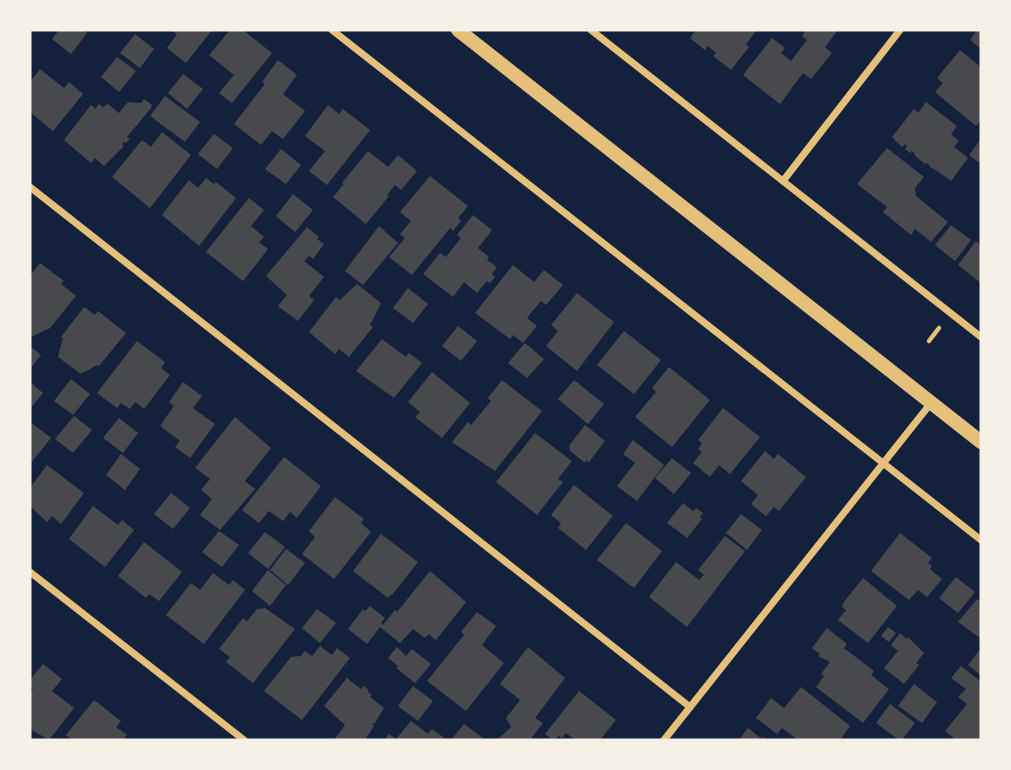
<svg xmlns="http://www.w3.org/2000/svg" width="1011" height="770" viewBox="0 0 1011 770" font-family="'Titillium Web',sans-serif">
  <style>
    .building { fill: #48494c }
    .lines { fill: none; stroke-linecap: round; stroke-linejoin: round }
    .path { stroke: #e5c07b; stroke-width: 4.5 }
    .minor { stroke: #e5c07b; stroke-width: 7 }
    .secondary { stroke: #e5c07b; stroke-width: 14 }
  </style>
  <rect width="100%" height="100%" fill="#14213d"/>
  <g class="building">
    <path d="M59,30H83L87,33L71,54L52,39Z"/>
    <path d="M171,30H212L186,63L167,48L177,34Z"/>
    <path d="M230,30H243L272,53L232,103L219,93L234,75L209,55Z"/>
    <path d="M696,30H757L746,44L749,47L731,70L713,56L716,53L708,46L705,50L690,38Z"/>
    <path d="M806,30H838L825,47L832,53L811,79L803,73L780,104L743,75L772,38L785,48L781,53L791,61L807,40L802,36Z"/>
    <path d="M977,30H981V49L970,40Z"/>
    <path d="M135,34L154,49L140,68L120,53Z"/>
    <path d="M960,50L981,67V120L976,126L935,92L943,83L937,78Z"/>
    <path d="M117,57L136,71L119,92L101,77Z"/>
    <path d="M278,60L297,75L283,94L305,111L283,139L272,131L261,145L234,124L265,84L262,82Z"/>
    <path d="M40,69L64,88L69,82L83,94L53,131L30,112V82Z"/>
    <path d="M183,74L203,89L187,109L168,93Z"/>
    <path d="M165,96L200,122L185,142L150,116Z"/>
    <path d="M144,99L152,105L151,108L127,137L130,139L126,143L124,142L122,144L124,146L104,166L95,158L91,163L64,140L91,105L95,109L99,104L103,107L108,104L119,113L128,102L141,103Z"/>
    <path d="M926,102L957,126L951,134L959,141L954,147L968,158L951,181L933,168L932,169L927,163L925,164L914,155L915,154L912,151L910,153L905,149L907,146L905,144L902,147L892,137L914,109L918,113Z"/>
    <path d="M328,105L339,114L343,109L370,130L327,185L309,171L325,151L305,136Z"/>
    <path d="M162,132L191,155L150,208L112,177L142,140L151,147Z"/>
    <path d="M214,134L233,148L217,169L198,154Z"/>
    <path d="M981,139V164L969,155Z"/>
    <path d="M887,148L924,177L915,188L916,196L948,222L931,242L915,229L911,235L883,212L887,207L857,184Z"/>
    <path d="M281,149L301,165L286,184L265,169Z"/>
    <path d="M368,151L388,167L398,155L417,171L401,190L395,185L387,195L389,196L366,224L333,197L344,184L342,183Z"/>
    <path d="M430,176L468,206L458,218L461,221L453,231L450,228L412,275L389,257L405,238L400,234L411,221L400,212Z"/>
    <path d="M206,178L214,184L216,182L236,198L199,246L162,215L189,180L198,188Z"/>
    <path d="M293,194L313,210L295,232L276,216Z"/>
    <path d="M249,198L264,210L251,226L264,237L259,242L268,249L243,281L206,252Z"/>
    <path d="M473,215L492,230L478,248L489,257L487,260L497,267L492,274L495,277L490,283L487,281L477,293L464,282L453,297L423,274L440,253L446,257L461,238L457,235Z"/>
    <path d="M951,225L971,240L955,261L935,245Z"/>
    <path d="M379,226L398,243L363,285L345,271Z"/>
    <path d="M307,227L319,237L317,239L324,244L313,259L309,256L304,261L324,277L309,296L314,300L298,321L278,306L287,295L266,276Z"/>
    <path d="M976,241L981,245V283L958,265Z"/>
    <path d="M40,263L64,281L61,284L76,296L50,328L31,337L30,276Z"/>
    <path d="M513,265L534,282L544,270L563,285L546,305L541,301L527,318L537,326L523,343L513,335L510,339L475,313Z"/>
    <path d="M357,284L381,303L370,325L373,327L349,357L339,349L335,354L309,332L336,297L340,300Z"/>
    <path d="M408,288L428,304L413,323L393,308Z"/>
    <path d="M577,293L614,322L577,371L546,346L558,331L551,325Z"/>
    <path d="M84,307L95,315L98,311L126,333L99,366L97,365L81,374L58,357L63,338L61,337Z"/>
    <path d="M458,326L477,341L461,361L442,346Z"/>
    <path d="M624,331L661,360L634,394L597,365Z"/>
    <path d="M382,339L406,357L409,353L422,363L394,398L356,371Z"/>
    <path d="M137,341L165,362L161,368L170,375L144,409L135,402L130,409L121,403L117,408L97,393Z"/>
    <path d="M525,343L544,359L527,378L508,363Z"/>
    <path d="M30,346L41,355L30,369Z"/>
    <path d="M669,367L710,400L672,447L635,417L656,392L652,388Z"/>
    <path d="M432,372L470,403L442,438L415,417L420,412L408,402Z"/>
    <path d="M71,379L90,394L73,415L54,401Z"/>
    <path d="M502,380L542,411L495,471L452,442L468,422L471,425L491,401L488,398Z"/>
    <path d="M574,380L604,404L588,424L558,399Z"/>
    <path d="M30,382L43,393L30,409Z"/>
    <path d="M183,382L202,396L193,408L215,424L190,458L175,447L180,441L160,426L174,406L169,402Z"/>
    <path d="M723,408L760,437L730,474L719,465L710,477L693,463L702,452L698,449L702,443L698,440Z"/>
    <path d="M74,416L92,430L73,453L55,439Z"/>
    <path d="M235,417L271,448L245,481L255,489L220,530L200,515L212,499L201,490L210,479L195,468Z"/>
    <path d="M119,418L138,433L123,453L103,438Z"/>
    <path d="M30,422L51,438L30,464Z"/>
    <path d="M585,425L605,441L589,462L586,460L585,463L569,450L570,448L569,446Z"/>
    <path d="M535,433L572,461L558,479L563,482L537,515L496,482Z"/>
    <path d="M633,440L664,465L637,501L617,486L635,463L623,454Z"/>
    <path d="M765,451L774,459L778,454L806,477L779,511L774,507L766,516L751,504L758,495L741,481Z"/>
    <path d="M121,454L140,469L125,490L106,475Z"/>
    <path d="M284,457L321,486L297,518L290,512L283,521L269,511L259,523L242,510Z"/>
    <path d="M672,458L691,473L674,494L655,478Z"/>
    <path d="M47,465L84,493L61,524L52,516L47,522L30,506V488Z"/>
    <path d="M574,485L613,516L586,550L558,528L561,523L551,515Z"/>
    <path d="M171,493L190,508L173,529L154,514Z"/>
    <path d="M335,497L364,519L361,523L371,532L334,579L302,554L315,537L309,531Z"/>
    <path d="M683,503L693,511L696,508L703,513L700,517L702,519L687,538L667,523Z"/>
    <path d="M93,506L118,525L122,520L134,530L105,567L69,539Z"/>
    <path d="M741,514L762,530L747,550L726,533Z"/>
    <path d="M626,523L662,551L634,588L597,560Z"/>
    <path d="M219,531L239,545L222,567L202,552Z"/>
    <path d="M265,532L285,547L268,569L248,553Z"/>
    <path d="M900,533L932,558L928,563L932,566L930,569L942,579L927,597L918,590L909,600L871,571Z"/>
    <path d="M381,534L418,562L392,595L391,594L388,598L353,571Z"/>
    <path d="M725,536L745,551L687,627L649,597L676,562L699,580L704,575L698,570Z"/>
    <path d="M144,542L182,572L159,601L149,594L146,598L118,576Z"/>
    <path d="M286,549L305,563L288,585L270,570Z"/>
    <path d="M268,570L286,585L270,606L252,591Z"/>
    <path d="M430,571L466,602L436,640L429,634L425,638L413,629L400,643L380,627L367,644L348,629L363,609L365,611L370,606L385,618L381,623L383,625L395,610L397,612Z"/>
    <path d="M213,573L229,585L233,580L245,590L204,644L166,615L191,583L200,590Z"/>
    <path d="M956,577L975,592L958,613L939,598Z"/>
    <path d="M863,578L897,606L868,643L838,620L846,610L842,607L844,602Z"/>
    <path d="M977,599L981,602L980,638L958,622Z"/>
    <path d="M265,608L295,629L253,683L226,662L230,657L219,649L243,618L247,621L257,609Z"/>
    <path d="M317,609L336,623L320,643L302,628Z"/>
    <path d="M477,612L496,626L482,645L504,663L466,711L427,681L464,635L461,632Z"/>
    <path d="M888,627L896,633L889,642L881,636Z"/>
    <path d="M827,628L847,644L844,648L874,671L871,675L889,689L863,723L816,687L824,676L821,674L830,662L818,656L820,654L812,648Z"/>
    <path d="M900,633L907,639L908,637L924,653L916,663L919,665L904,684L884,668L898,651L891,645Z"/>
    <path d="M320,646L332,655L337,648L350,658L302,720L264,691L291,657L301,656L305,651L312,656Z"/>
    <path d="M397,647L406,656L412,649L431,664L415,683L396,668L398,666L388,658Z"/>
    <path d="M528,647L565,678L535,718L543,723L530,740H497L511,727L506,718L520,700L500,684Z"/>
    <path d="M981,648V675L968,665Z"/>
    <path d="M43,664L62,679L52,691L74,708L49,740L30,729V693L33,689L30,687V680Z"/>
    <path d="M961,666L981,682V740H956L945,731L967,704L958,697L966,689L951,678Z"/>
    <path d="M347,678L361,689L363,686L369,690L367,691L372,695L370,697L384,708L375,723L372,724L374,726L365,740H334L345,725L324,706Z"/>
    <path d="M914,684L937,702L922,723L898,706Z"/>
    <path d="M413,686L433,701L418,721L398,706Z"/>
    <path d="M801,687L850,726L840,740H798L782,728L777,734L756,718L771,698L784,708Z"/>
    <path d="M579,691L616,720L600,740H573L574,739L566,733L562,738L559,736L553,740L545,734Z"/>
    <path d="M94,700L121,721L116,727L127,735L123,740H72L66,735Z"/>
    <path d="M890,704L915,723L902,740H899L876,723Z"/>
    <path d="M411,721L428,734L432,729L447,740H384L389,734L396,739Z"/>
    <path d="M464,724L483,738L481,740H451Z"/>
    <path d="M748,728L762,739L763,737L768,740H739Z"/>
  </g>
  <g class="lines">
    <path class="path" d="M929,341L939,328"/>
    <g class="minor">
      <path d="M332,30L981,540"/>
      <path d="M591,30L981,337"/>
      <path d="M783,181L900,30"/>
      <path d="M30,187L690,707"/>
      <path d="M30,572L244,740"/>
      <path d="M664,740L931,403"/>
    </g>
    <path class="secondary" d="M458,30L981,442"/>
  </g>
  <rect width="1011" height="770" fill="none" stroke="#f6f1e7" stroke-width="63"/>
</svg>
